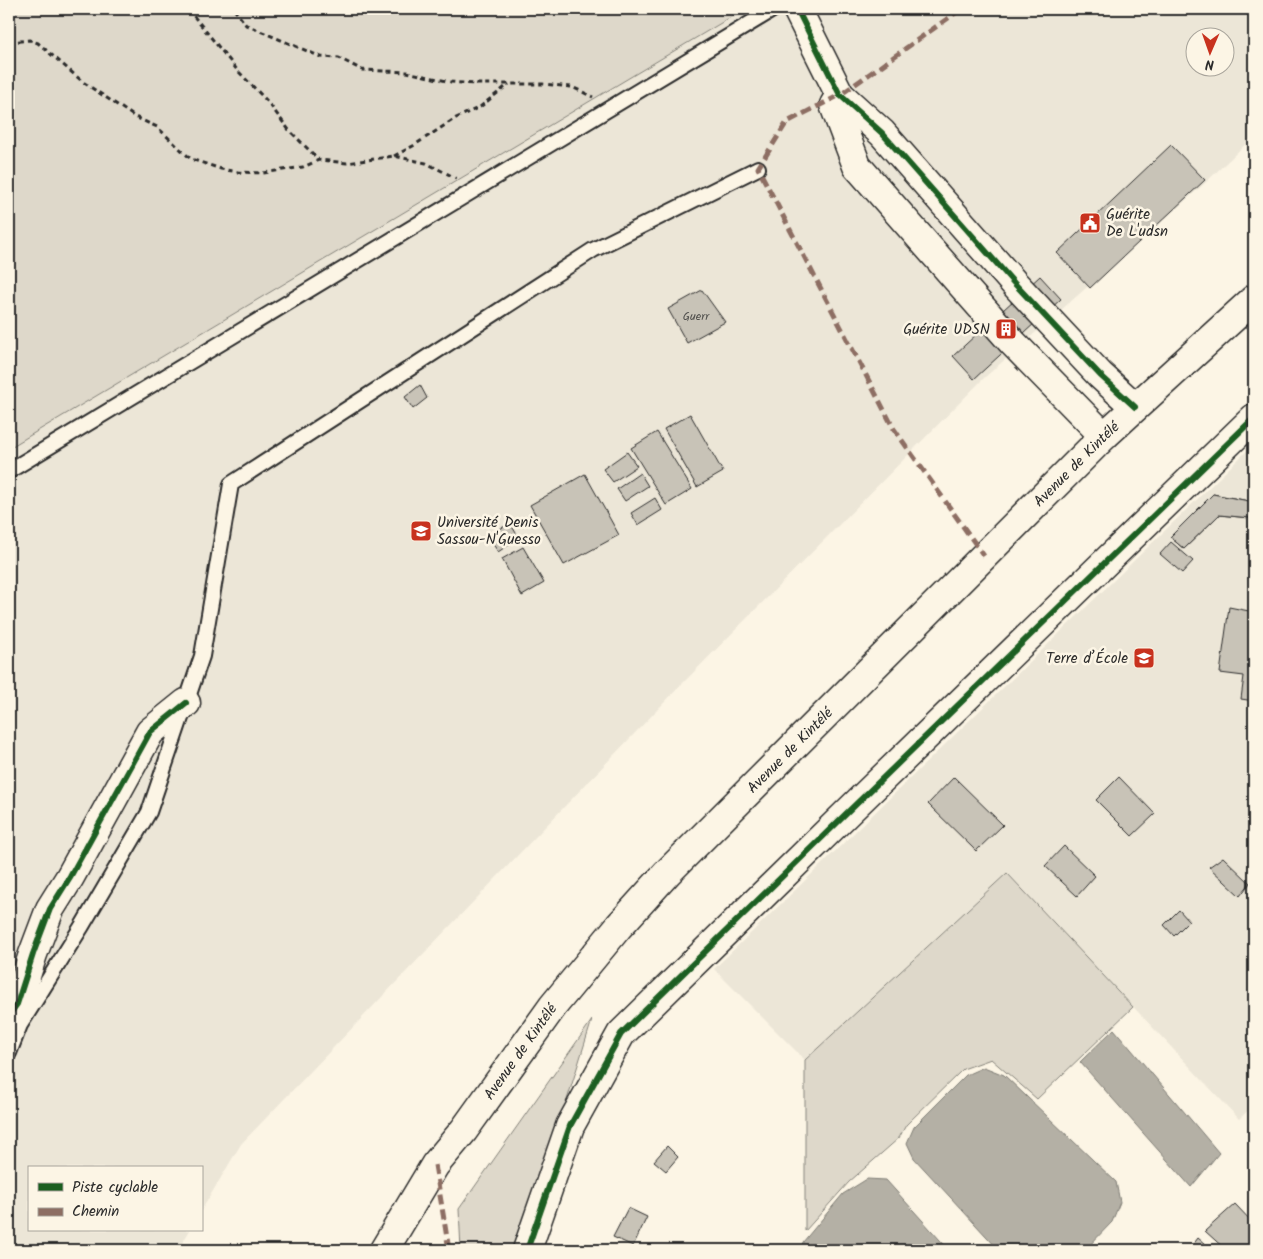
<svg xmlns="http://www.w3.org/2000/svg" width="1263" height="1259" viewBox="0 0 1263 1259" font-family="Kalam,sans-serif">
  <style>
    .built { fill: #ece6d7; fill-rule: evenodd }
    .green { fill: #ded8ca; stroke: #84827a }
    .water { fill: #b4b0a5; stroke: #7d7b74 }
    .building { fill: #c8c3b7; stroke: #2b2b2b }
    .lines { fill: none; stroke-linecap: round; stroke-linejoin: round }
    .lane-casing { stroke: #2b2b2b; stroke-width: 18 }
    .street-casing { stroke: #2b2b2b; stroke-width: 31 }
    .primary-casing { stroke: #2b2b2b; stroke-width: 31 }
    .path { stroke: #2b2b2b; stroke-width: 3; stroke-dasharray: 5 4; stroke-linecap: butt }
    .lane { stroke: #fcf5e5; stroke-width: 14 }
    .street { stroke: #fcf5e5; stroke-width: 28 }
    .primary { stroke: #fcf5e5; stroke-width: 28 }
    .quiet { stroke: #8d6e63; stroke-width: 5; stroke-dasharray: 10 5; stroke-linecap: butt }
    .cycleway-casing { stroke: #fcf5e5; stroke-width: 9 }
    .cycleway { stroke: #1b5e20; stroke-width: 6 }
    .labels { text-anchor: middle; stroke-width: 5; stroke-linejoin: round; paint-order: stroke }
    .number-label { font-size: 12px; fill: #52514e }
    .poi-label { font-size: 15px; fill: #2b2b2b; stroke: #fcf5e5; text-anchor: start }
    .street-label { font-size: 15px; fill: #2b2b2b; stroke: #fcf5e5 }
  </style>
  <rect width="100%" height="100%" fill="#fcf5e5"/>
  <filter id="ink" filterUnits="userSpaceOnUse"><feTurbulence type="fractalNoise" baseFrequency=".02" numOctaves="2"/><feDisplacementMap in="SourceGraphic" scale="10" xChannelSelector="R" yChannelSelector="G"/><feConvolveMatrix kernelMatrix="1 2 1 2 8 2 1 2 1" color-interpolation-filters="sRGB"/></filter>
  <g filter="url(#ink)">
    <g class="built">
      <path d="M9,9H1254V136L1204,184L984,378L681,685L241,1144L201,1211V1168H29V1230H190L178,1250H9ZM1196,38H1226V68H1196Z"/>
      <path d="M1254,444V1105L1239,1119L1007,873L805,1060L714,969Z"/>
    </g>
    <g class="green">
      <path d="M9,9H740L741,11L9,448Z"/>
      <path d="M1007,873L1133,1007L1037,1099L991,1059L963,1069L906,1125L899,1138L849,1182L805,1231V1060Z"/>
      <path d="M592,1020L520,1250H461L459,1209Z"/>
    </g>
    <g class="water">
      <path d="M1114,1029L1219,1153L1191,1187L1080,1062Z"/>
      <path d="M984,1067L1004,1075L1116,1182L1120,1202L1112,1222L1085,1250H999L914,1158L907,1143L914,1127L966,1075Z"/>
      <path d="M867,1179L886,1180L949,1250H801L803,1242L843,1194Z"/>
    </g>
    <g class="building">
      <path d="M1171,145L1205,180L1090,288L1057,253Z"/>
      <path d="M1040,276L1061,299L974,379L953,356Z"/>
      <path d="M702,290L725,322L687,343L668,309Z"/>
      <path d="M420,385L427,398L413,409L405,397Z"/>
      <path d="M690,414L723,472L697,487L664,429Z"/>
      <path d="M657,432L692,489L666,505L631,448Z"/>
      <path d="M627,452L637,466L613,482L603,469Z"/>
      <path d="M640,473L648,486L625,501L617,489Z"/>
      <path d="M585,474L619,535L564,565L530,505Z"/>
      <path d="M1213,494L1254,502V531H1249L1250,518L1219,515L1184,549L1170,537Z"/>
      <path d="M1213,494L1254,502V531H1249L1250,518L1219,515L1184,549L1170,537Z"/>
      <path d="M655,498L662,510L638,525L631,513Z"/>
      <path d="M510,523L519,538L498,552L488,536Z"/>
      <path d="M1171,542L1193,561L1182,573L1160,554Z"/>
      <path d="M523,547L544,583L522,596L502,559Z"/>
      <path d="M1229,607L1254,612V701L1241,699L1244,676L1220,673Z"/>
      <path d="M954,777L1003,825L976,851L928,804Z"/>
      <path d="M1119,777L1155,814L1132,836L1096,800Z"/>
      <path d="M1064,846L1095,876L1077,896L1045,866Z"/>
      <path d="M1223,857L1250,883L1240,896L1209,867Z"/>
      <path d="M1179,910L1189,921L1174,936L1164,925Z"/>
      <path d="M667,1146L678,1157L666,1171L654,1161Z"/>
      <path d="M1235,1204L1254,1224V1239L1243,1250H1226L1205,1231Z"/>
      <path d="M628,1208L647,1217L633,1246L613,1237Z"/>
      <path d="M1198,1238L1212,1250H1189Z"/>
    </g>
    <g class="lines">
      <g class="lane-casing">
        <g id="lane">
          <path d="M9,471L774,9"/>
          <path d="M9,1053L20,1025L82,926L149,812L202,656L231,484L593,250L758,168"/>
        </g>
      </g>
      <g class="street-casing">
        <g id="street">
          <path d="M797,9L840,95L882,133L1014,283L1100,375L1135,407"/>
          <path d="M840,95L834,105L857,166L1013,343L1104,436"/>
          <path d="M9,1015L17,1004L33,954L50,909L70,877L150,732L186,703"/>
          <path d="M527,1250L570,1126L621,1034L849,811L1254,418"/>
        </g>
      </g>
      <g class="primary-casing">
        <g id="primary">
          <path id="s1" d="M384,1250L435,1165L464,1130L553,1006L619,926L667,873L1104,436L1254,299"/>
        </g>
      </g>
      <g class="path">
        <path d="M188,9L238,71L267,101L289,130L319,160"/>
        <path d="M234,9L246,25L321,57L339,58L362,70L407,72L451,82L474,84H543L572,87L593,97"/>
        <path d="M9,42L30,40L38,43L83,82L135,117L157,127L191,159L221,169L238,172L263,173L303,167L319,160L347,163L394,156L426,163L456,178"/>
        <path d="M394,156L413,146L456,118L480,107L509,84"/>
      </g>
      <use href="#lane" class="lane"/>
      <use href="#street" class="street"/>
      <use href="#primary" class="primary"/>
      <g class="quiet">
        <path d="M961,9L840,95L787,122L758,168L894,429L984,556"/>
        <path d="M435,1165L449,1250"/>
      </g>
      <g class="cycleway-casing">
        <g id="cycleway">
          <path d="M797,9L840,95L882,133L1014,283L1100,375L1135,407"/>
          <path d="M9,1015L17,1004L33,954L50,909L70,877L150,732L186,703"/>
          <path d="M527,1250L570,1126L621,1034L849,811L1254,418"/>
        </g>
      </g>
      <use href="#cycleway" class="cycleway"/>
    </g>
  </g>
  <defs>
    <g id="civic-square" transform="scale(1.125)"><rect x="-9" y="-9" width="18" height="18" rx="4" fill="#c8321e" stroke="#fcf5e5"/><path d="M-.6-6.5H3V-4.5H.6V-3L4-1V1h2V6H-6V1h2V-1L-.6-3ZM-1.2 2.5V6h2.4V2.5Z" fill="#fff"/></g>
    <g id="building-square" transform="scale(1.125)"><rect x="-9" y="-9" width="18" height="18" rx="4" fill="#c8321e" stroke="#fcf5e5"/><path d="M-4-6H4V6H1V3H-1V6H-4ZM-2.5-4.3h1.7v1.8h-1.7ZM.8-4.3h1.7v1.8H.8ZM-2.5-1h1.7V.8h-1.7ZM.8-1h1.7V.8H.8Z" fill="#fff"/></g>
    <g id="university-square" transform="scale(1.125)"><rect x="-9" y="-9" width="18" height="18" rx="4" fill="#c8321e" stroke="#fcf5e5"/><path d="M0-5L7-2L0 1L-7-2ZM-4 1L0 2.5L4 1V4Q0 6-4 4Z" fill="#fff"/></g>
    <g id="school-square" transform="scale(1.125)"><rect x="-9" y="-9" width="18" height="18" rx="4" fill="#c8321e" stroke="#fcf5e5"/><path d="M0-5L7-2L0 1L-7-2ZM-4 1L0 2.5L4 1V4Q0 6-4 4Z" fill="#fff"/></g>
  </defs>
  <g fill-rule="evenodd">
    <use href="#civic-square" x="1090" y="223"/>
    <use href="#building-square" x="1006" y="329"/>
    <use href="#university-square" x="421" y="531"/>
    <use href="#school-square" x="1144" y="658"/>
  </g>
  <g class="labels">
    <g class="number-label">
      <text x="696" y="320">Guerr</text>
    </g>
    <g class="poi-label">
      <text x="1106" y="219">Guérite<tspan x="1106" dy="17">De L'udsn</tspan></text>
      <text x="990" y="334" text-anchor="end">Guérite UDSN</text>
      <text x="437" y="527">Université Denis<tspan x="437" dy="17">Sassou-N'Guesso</tspan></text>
      <text x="1128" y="663" text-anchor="end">Terre d’École</text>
    </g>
    <g class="street-label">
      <text dy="5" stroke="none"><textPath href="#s1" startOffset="1051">Avenue de Kintélé</textPath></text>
      <text dy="5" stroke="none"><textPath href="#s1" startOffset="646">Avenue de Kintélé</textPath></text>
      <text dy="5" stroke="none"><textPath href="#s1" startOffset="241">Avenue de Kintélé</textPath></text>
    </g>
  </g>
  <rect width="1263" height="1259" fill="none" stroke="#fcf5e5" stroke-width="30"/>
  <rect x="15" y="15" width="1233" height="1229" fill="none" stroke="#2b2b2b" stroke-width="2" filter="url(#ink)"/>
  <rect x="28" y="1166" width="175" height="65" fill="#fcf5e5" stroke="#a8a49b"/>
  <rect x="38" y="1183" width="25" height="8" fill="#1b5e20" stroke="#a8a49b"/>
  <text x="72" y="1192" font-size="15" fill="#2b2b2b">Piste cyclable</text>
  <rect x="38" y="1208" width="25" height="8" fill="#8d6e63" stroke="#a8a49b"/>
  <text x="72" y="1216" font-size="15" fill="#2b2b2b">Chemin</text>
  <g transform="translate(1210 52) rotate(182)"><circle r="24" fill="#fcf5e5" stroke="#a8a49b"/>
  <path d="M0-4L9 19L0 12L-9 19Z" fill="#c8321e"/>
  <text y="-8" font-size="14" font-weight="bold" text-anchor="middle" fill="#2b2b2b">N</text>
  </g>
</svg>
